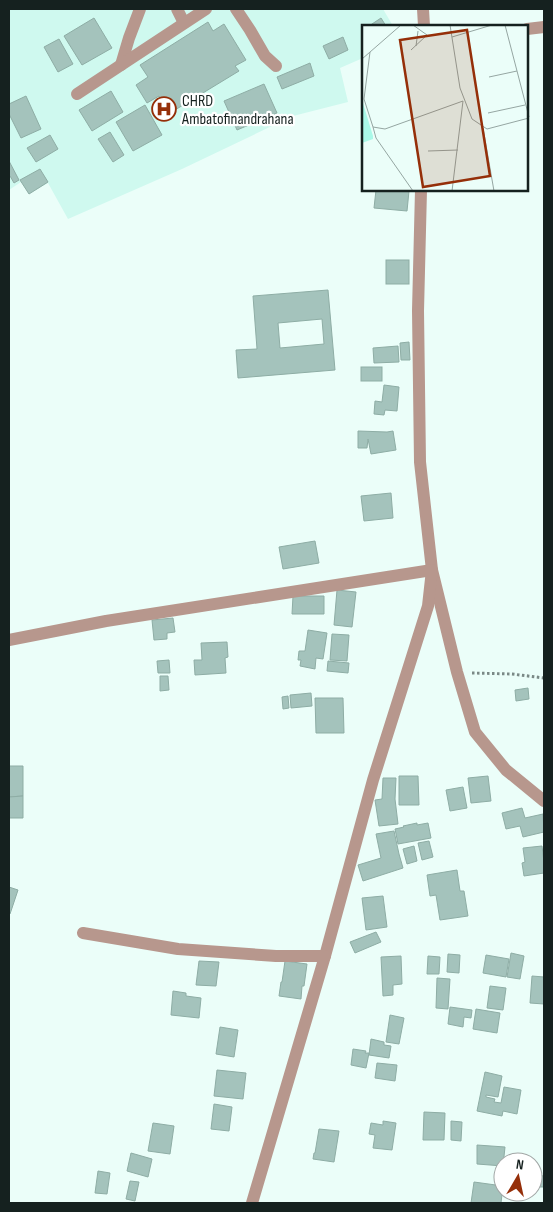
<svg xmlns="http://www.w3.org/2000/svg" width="553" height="1212" viewBox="0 0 553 1212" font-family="'Sofia Sans Condensed',sans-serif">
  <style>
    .built { fill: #cff9ef }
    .building { fill: #a4c3bc; stroke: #8eada5; fill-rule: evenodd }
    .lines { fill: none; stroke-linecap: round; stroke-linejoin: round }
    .path { stroke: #7a8986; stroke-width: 3; stroke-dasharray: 2.5 2.5; stroke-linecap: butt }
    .minor { stroke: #b7978d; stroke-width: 12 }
    .labels { text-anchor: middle; stroke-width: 4.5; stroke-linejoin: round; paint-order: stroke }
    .poi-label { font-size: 16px; fill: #15211f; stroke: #fff; text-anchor: start }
    .inset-road { fill: none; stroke: #95a6a2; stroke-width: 1 }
    .view { fill: #952f09; fill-opacity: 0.15; stroke: #952f09; stroke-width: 2.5 }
    .inset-edge { fill: none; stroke: #15211f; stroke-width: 2.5 }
  </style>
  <rect width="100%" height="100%" fill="#ebfef9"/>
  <path class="built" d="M9,9H383L393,26H363V58L340,68L348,102L293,116L182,169L68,219L48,183L29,194L21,182L9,190Z"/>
  <g class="building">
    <path d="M94,18L112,48L82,65L64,36Z"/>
    <path d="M381,18L386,26H369Z"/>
    <path d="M208,22L213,31L224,24L246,60L235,66L239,71L170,113L159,96L147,103L136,85L148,77L140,65Z"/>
    <path d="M343,37L348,50L329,59L323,46Z"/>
    <path d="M59,39L73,64L58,72L44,47Z"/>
    <path d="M310,63L314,76L282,89L277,77Z"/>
    <path d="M264,84L277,113L237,130L224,101Z"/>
    <path d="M111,91L123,112L92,131L79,110Z"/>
    <path d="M26,96L41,129L21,138L9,114V104Z"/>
    <path d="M145,105L162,135L133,151L116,122Z"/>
    <path d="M110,132L124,155L113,162L98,139Z"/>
    <path d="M50,135L58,149L36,162L27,148Z"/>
    <path d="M9,161L19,180L14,183L10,176L9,177Z"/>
    <path d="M40,169L48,182L29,194L20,180Z"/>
    <path d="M376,190L409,191L407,211L374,208Z"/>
    <rect x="386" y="260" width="23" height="24"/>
    <path d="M328,290L335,370L238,378L236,350L257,349L253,296ZM322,319L324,344L280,348L278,323Z"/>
    <path d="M409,342L410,360H401L400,343Z"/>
    <path d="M398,346L399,362L374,363L373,348Z"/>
    <rect x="361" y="367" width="21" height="14"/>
    <path d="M384,385L399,387L397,411L385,410L384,415L374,414L375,401L382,402Z"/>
    <path d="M358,431L387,432L393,431L396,450L371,454L368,439L367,448H358Z"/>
    <path d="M391,493L393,518L364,521L361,496Z"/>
    <path d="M315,541L319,563L283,569L279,547Z"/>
    <path d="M337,590L356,592L352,627L334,625Z"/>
    <path d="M293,596H324V614H292Z"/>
    <path d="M173,618L175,632L167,633V639L154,640L152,620Z"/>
    <path d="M308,630L327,633L323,659L316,658L315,669L300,666L301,660H298L299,651H305Z"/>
    <path d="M332,634L349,635L347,661L330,660Z"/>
    <path d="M227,642L228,657L225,658L226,673L195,675L194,660H202L201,643Z"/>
    <path d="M169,660L170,673H158L157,661Z"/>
    <path d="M328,661L349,663L348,673L327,671Z"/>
    <path d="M160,676H168L169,690L160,691Z"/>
    <path d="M528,688L529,699L516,701L515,690Z"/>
    <path d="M311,693L312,706L291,708L290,695Z"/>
    <path d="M288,696L289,708L283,709L282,697Z"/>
    <path d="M315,698H343L344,733H316Z"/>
    <path d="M9,766H23V796L9,797Z"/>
    <path d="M399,776H418L419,805H399Z"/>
    <path d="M488,776L491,801L471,803L468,778Z"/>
    <path d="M383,778H396L395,799L398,824L379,826L375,800L382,799Z"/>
    <path d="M463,787L467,808L450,811L446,790Z"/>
    <path d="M23,796V818H9V797Z"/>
    <path d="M522,808L525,818L543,814L544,832L523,837L520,826L506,829L502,813Z"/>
    <path d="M417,823V825L428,823L431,838L398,844L395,829L404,827L403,826Z"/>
    <path d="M394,831L399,854L403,868L363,881L358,865L381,858L376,834Z"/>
    <path d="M429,841L433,857L422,860L418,843Z"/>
    <path d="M414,846L417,861L407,864L403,849Z"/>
    <path d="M542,846L544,862V873L524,876L522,863L525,862L523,848Z"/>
    <path d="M457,870L460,891H464L468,916L440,920L436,895L430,896L427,875Z"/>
    <path d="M9,887L18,890L10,914L9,913Z"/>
    <path d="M383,896L387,927L366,930L362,898Z"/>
    <path d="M376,932L381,942L355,953L350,942Z"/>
    <path d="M511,953L524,956L520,979L507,977Z"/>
    <path d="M448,954L460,955L459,973L447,972Z"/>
    <path d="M486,955L509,959L506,977L483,973Z"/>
    <path d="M401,956L402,984L393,985V995L383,996L381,957Z"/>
    <path d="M428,956L440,957L439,974H427Z"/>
    <path d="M199,961L219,962L216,986L196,985Z"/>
    <path d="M285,961L307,964L304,986H302L301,999L279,996L281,982H282Z"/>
    <path d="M532,976L544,977V1004L530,1003Z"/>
    <path d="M437,978L450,979L448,1009L436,1008Z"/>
    <path d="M490,986L506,988L503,1010L487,1008Z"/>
    <path d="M173,991L186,993V996L201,998L199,1018L171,1015Z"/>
    <path d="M450,1007L472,1010L471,1018L464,1017L463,1027L448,1024Z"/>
    <path d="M476,1009L500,1013L497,1033L473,1029Z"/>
    <path d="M390,1015L404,1018L399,1044L386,1042Z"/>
    <path d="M220,1027L238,1030L234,1057L216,1054Z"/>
    <path d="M371,1039L384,1042V1045L391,1046L389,1058L369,1055Z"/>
    <path d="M353,1049L366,1051L365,1053H369L366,1068L351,1065Z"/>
    <path d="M377,1063L397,1065L395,1081L375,1078Z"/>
    <path d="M217,1070L246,1073L243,1099L214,1096Z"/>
    <path d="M485,1072L502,1076L498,1097L486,1095V1097L495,1099L494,1102L501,1103L504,1087L521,1090L517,1114L503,1111L502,1116L477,1111Z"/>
    <path d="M214,1104L232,1107L229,1131L211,1129Z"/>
    <path d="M424,1112L445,1113L444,1140H423Z"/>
    <path d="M383,1121L396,1123L392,1150L373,1148L375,1135L369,1134L371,1123L383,1125Z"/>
    <path d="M451,1121L462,1122L461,1141L451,1140Z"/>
    <path d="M153,1123L174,1126L170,1154L148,1151Z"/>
    <path d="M319,1129L339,1131L334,1162L313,1159L314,1153H315Z"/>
    <path d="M477,1145L505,1147L503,1166L477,1164Z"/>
    <path d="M131,1153L152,1159L148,1177L127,1171Z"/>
    <path d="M98,1171L110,1173L107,1194L95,1193Z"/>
    <path d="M533,1175L544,1176V1187H533Z"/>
    <path d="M130,1181L139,1182L135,1201L126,1199Z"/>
    <path d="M474,1182L503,1186L501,1203H471Z"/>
  </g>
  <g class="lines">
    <path class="path" d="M472,673L512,674L544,678"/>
    <g class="minor">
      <path d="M177,9L184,23"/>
      <path d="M236,9L250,30L265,56L276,66"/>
      <path d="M423,9L424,26"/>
      <path d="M527,29L544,27"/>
      <path d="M121,65L129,38L140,9"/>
      <path d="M77,94L206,9"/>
      <path d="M421,190L418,311L420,462L432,570L457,672L475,732L506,770L544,801"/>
      <path d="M9,640L106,621L432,570L428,606L373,780L325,956L252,1203"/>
      <path d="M83,933L178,949L276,956H325"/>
    </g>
  </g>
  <defs>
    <g id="hospital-ring" transform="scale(1.25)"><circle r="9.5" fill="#fff" stroke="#952f09" stroke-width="1.5"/><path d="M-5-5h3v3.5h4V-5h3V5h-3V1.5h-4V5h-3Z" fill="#952f09"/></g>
  </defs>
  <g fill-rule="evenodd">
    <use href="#hospital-ring" x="164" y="109"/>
  </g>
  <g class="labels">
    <g class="poi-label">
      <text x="182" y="106">CHRD<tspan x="182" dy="18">Ambatofinandrahana</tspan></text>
    </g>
  </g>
  <g transform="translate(362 25)">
    <rect width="166" height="166" fill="#ebfef9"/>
    <path d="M0,75L11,111V114L0,118Z" fill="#aaf9e8"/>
    <path class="inset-road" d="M88,0L98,63L110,94L125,104L167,93M143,0L167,92M90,12L130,0M54,21L56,6M49,25L65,10L51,0M8,27L2,74L11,102L23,104L101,76L90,166M0,34L39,0M127,52L155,46M126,88L163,80M11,102L14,113L51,166M121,103L132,166M66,126L96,125"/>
    <path class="view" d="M105,5L128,151L61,162L38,15Z"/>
    <rect width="166" height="166" class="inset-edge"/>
  </g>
  <rect width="553" height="1212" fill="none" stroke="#15211f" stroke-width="20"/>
  <g transform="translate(518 1177) rotate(9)"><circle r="24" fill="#ffffff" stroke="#a1a6a5"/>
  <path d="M0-4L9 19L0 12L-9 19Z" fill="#952f09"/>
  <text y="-8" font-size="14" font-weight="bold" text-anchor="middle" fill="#15211f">N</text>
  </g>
</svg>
